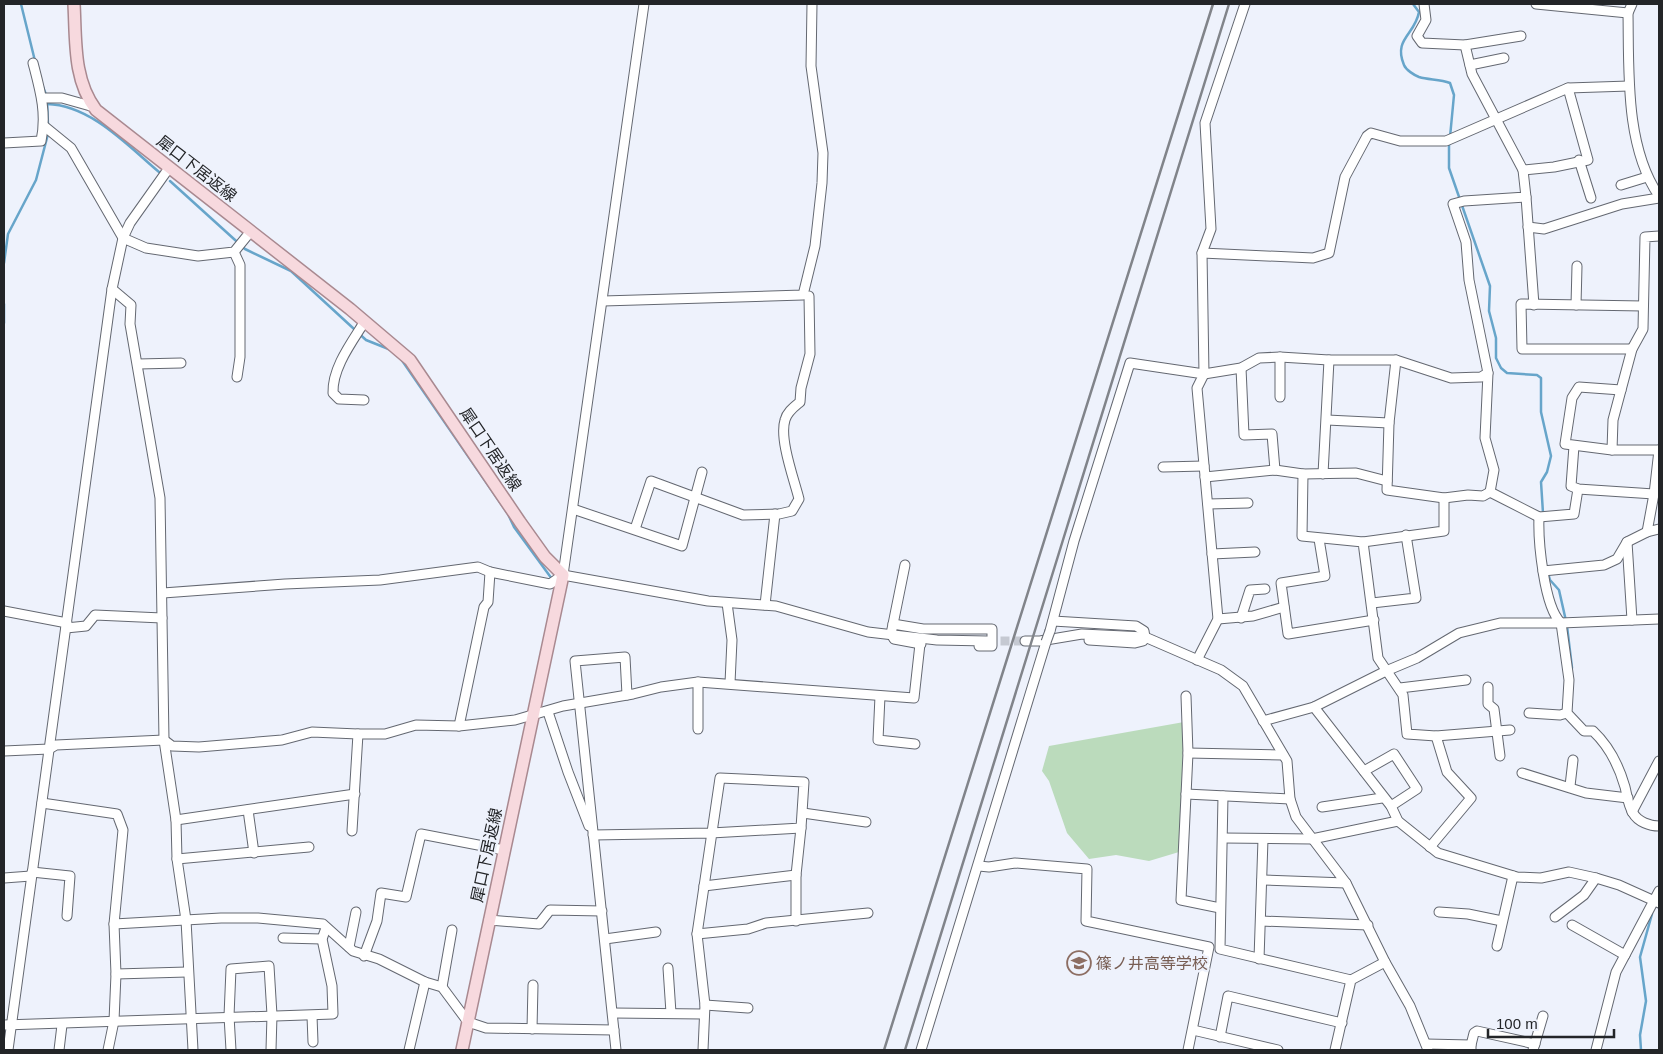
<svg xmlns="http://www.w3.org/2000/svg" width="1663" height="1054" viewBox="0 0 1663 1054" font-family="Helvetica,'Noto Sans JP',sans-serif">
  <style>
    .grass { fill: #bbdbbc }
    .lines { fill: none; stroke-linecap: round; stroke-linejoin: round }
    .stream { stroke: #67a5ca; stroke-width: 2.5 }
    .minor-tunnel { stroke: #c5c9d2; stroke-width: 9; stroke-dasharray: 9 4.5; stroke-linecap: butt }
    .minor-casing { stroke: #646871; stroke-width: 11 }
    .major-casing { stroke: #a98990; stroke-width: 14 }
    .minor { stroke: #fff; stroke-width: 9 }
    .major { stroke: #f7d9de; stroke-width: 11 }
    .rail { stroke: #81848a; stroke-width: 2.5 }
    .minor-bridge-casing { stroke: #646871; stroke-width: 11; stroke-linecap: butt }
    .minor-bridge { stroke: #fff; stroke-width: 9 }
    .labels { text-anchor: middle; stroke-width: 4.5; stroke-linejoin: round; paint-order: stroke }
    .street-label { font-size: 16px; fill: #232528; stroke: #eef2fc }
    .education-label { font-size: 16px; fill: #785e54; stroke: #eef2fc; text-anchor: start }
  </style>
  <rect width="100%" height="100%" fill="#eef2fc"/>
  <path class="grass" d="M1184,722L1179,852L1149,861L1116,855L1089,859L1067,833L1049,781L1042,771L1049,746Z"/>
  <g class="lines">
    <g class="stream">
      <path d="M21,4L35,61"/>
      <path d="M1413,4L1419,12C1415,35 1393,39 1404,65C1406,70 1414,75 1419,77C1429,80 1440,79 1450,83L1454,95L1450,137"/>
      <path d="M43,87L47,97L48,126"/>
      <path d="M47,104C91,105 128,146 159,172"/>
      <path d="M1449,143V168L1490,286L1489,311L1496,338V358L1501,368L1507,373L1537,375L1541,378V412L1551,456L1547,472L1541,482L1543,513"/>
      <path d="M170,181L245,249L291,271L366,340L391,350"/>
      <path d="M4,263L8,234L36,180L48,134"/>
      <path d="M4,304V323"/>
      <path d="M401,359L508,514L514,527L552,579"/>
      <path d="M1548,573L1550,580L1559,590L1566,621"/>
      <path d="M1567,626L1572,668"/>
      <path d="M1641,1050L1640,1035L1646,1001L1640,957L1652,914"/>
    </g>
    <path class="minor-tunnel" d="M987,641H1025"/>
    <g class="minor-casing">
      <g id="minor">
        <path d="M1424,4L1426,20L1417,36L1422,43L1465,45L1521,36"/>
        <path d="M1536,4L1628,13"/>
        <path d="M1632,4L1628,13C1629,71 1625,147 1659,196"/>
        <path d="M1465,45L1472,74L1523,170L1554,167L1588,160L1568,88"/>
        <path d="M1470,65L1504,58"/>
        <path d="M43,98H62L94,107"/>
        <path d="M44,126L71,148L123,238L146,248L198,256L234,252L251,231"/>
        <path d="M4,143L41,141C47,113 40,90 33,63"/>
        <path d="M1579,160L1591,198"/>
        <path d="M1621,185L1647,177"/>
        <path d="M1526,197L1534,305"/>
        <path d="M1528,227L1544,229L1622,204L1659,198"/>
        <path d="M1659,236L1645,237L1643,329L1632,349L1621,390L1579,387L1572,398L1565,444L1612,450H1659"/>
        <path d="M234,252L240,265V357L237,377"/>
        <path d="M1202,253L1313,258L1329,253L1345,177L1367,136L1371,133L1400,141H1446L1568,88L1629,86"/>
        <path d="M112,289L131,305L130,324L160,498L164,740L176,820L177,859L186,920L193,1050"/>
        <path d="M603,301L803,295L815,246L822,183L823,153L811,66L812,4"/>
        <path d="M1576,305L1577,266"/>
        <path d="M1632,349H1522L1521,304L1643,306"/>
        <path d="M1396,360L1389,423L1387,490L1444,498L1468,495L1483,496L1490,492"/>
        <path d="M138,364L181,363"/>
        <path d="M1241,368L1244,435L1272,434L1275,470"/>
        <path d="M1280,397V357"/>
        <path d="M364,400L339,399L333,393C332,368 352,342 365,321"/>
        <path d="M1327,420L1389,423"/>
        <path d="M1574,446L1571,486L1578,489L1654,494L1659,450"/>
        <path d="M1612,450L1613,420L1621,390"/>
        <path d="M1163,467L1204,466"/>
        <path d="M1303,474L1302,536L1363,542L1378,658L1403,695L1407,734L1436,736L1510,730"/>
        <path d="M1323,474L1329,360"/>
        <path d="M1205,477L1275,470L1303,474L1356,473L1387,481"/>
        <path d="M1490,492L1494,470L1485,438L1488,373L1469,280L1466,242L1453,204L1464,201L1526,197L1523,170"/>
        <path d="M1490,492L1539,517L1574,514L1578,489"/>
        <path d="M1654,494L1647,532L1659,529"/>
        <path d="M1208,504L1248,503"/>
        <path d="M573,509L682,546L702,472"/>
        <path d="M1539,517C1538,541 1544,607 1561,623L1659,619"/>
        <path d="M635,529L651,481L743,515L779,514L792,511L799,499C794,479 779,439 785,420C787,412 794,407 800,402L801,388L810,354L809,296"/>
        <path d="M1319,539L1325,576L1281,583L1288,634L1374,620"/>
        <path d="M1363,542L1444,531V498"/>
        <path d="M1627,542L1632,620"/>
        <path d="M1212,554L1255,552"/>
        <path d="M905,565L891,634L894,639L921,644"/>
        <path d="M1543,571L1604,565L1617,559L1627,542L1647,532"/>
        <path d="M563,575L644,4"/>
        <path d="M163,593L285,584L380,580L478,567L490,572L550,584L563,575L708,601L776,606L868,632L937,640L987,641"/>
        <path d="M727,603L732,640L730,683"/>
        <path d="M1372,603L1416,598L1406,535"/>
        <path d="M765,605L775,514"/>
        <path d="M4,611L67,623"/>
        <path d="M1241,618L1250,590L1265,589"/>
        <path d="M1218,619L1253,616L1284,607"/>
        <path d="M1053,621L1136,626L1144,631L1145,637L1143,641L1135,643L1089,640"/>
        <path d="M893,624L923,629H992V646H979"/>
        <path d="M66,628L86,626L95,615L162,618"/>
        <path d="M1050,631L1074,541L1130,363L1204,374L1241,368L1259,358L1280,357L1329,360H1396L1451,378L1481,377L1488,373"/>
        <path d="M1025,641H1040L1082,634L1145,637L1221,670L1243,686L1287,761L1290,799L1296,817L1346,883L1385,962L1410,1006L1428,1050"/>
        <path d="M1197,660L1218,619L1197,388L1204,374L1202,253L1211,229L1205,123L1245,4"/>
        <path d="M1488,687V704L1494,709L1500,756"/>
        <path d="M1400,688L1466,680"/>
        <path d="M880,696L878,740L915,744"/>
        <path d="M1186,696L1188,753L1181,900L1220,908"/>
        <path d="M1314,707L1391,806L1398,821L1438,853L1517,877L1541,878L1569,872L1596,878L1619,885L1659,903"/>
        <path d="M548,712L568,772L589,826"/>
        <path d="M1529,713L1560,715L1567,713"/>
        <path d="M1263,721L1314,707L1386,671L1417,658L1459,633L1500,623H1561L1569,680L1567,713L1584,731H1593C1609,746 1619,766 1625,787C1627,795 1628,805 1633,813C1638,822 1650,826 1659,826"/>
        <path d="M459,726L484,607L488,602L490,572"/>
        <path d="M698,729V682"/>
        <path d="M4,751L49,749L56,745L164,740L172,746L199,747L282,740L312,732L358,734"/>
        <path d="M1188,753L1283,755"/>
        <path d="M1364,771L1394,754L1417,789L1391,806"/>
        <path d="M1522,773L1586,793L1628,798"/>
        <path d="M1570,786L1573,760"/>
        <path d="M1186,794L1290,799"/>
        <path d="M1223,796L1220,949L1351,980"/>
        <path d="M42,803L117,814L123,830L114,924L116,974L114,1021L108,1050"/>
        <path d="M1322,807L1382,798"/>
        <path d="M248,810L254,853"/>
        <path d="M1632,812L1659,761"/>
        <path d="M803,813L866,822"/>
        <path d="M176,820L355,794"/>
        <path d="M352,831L358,734H385L416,725L459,726L515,720L563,706L633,694L661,687L698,682L914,698L920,644"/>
        <path d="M593,835L711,833L801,828L804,782L720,778L697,934L705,1005L703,1050"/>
        <path d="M1223,838L1312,839L1398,821"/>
        <path d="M1430,847L1471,798L1447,772L1436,736"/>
        <path d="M177,859L309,847"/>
        <path d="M979,866L989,867L1015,863L1087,869L1086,921L1209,947L1188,1050"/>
        <path d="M32,872L70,876L67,916"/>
        <path d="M4,878L31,876"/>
        <path d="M1262,880L1346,883"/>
        <path d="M704,886L796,875"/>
        <path d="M1439,912L1468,914L1502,921"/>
        <path d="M1555,917L1584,895L1596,878"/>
        <path d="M489,920L539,924L550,910L602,911"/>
        <path d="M796,921V875L801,828"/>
        <path d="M1261,921L1368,925"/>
        <path d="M114,924L221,918H258L323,924L353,951L379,959L425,982L442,987L468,1022L486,1028L614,1030"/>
        <path d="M1572,925L1625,955"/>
        <path d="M697,934L748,929L766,923L868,913"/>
        <path d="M283,938L322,939"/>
        <path d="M605,939L656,932"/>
        <path d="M1497,946L1513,876"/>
        <path d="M349,947L356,912"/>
        <path d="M364,956L377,921L381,893L406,897L421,834L504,850"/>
        <path d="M1259,959L1263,839"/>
        <path d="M668,968L671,1013"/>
        <path d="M116,974L187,972"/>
        <path d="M442,987L452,930"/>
        <path d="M705,1005L748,1008"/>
        <path d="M613,1013L703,1014"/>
        <path d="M312,1016L313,1042"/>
        <path d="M4,1025L333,1014L332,986L322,939L326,928"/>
        <path d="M532,1029L533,985"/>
        <path d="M1193,1030L1278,1050"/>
        <path d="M1220,1037L1228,996L1342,1023"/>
        <path d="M1426,1044L1471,1045V1049"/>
        <path d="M1471,1045L1474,1033L1477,1031L1535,1044"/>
        <path d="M8,1050L112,289L123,238L130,223L169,168"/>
        <path d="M59,1050L62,1025"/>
        <path d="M231,1050L229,1016L231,969L269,966L272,1015L271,1050"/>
        <path d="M409,1050L425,982"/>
        <path d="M616,1050L575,661L625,657L627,695"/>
        <path d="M921,1050L1046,642"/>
        <path d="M1335,1050L1351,980L1385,962"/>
        <path d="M1533,1050L1543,1016"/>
        <path d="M1596,1050L1616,972L1659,891"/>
      </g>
    </g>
    <g class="major-casing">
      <path id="major" d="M74,4C76,40 73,80 96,110L350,309L410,360L520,522L545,557L563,575L462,1050"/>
    </g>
    <use href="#minor" class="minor"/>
    <use href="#major" class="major"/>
    <g class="rail">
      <path d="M884,1050L1213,4"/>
      <path d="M905,1050C1016,702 1118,352 1229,4"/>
    </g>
    <g class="minor-bridge-casing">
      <path id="minor-bridge" d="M1046,642L1050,631"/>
    </g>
    <use href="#minor-bridge" class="minor-bridge"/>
  </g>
  <defs>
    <g id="school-ring" transform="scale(1.25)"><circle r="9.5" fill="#eef2fc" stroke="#8d6e63" stroke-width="1.5"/><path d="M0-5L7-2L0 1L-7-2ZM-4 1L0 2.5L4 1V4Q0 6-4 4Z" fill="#8d6e63"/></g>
  </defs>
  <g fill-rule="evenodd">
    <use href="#school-ring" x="1079" y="963"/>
  </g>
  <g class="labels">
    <g class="street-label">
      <text transform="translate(197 168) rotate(38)" y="6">犀口下居返線</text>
      <text transform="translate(491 449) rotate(56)" y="6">犀口下居返線</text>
      <text transform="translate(486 855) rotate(-78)" y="6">犀口下居返線</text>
    </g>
    <g class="education-label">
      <text x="1096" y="969">篠ノ井高等学校</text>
    </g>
  </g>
  <rect width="1663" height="1054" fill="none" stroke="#232528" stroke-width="10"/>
  <path d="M1488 1029v8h126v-8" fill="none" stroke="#232528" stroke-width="2.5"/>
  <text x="1496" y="1029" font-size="15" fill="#232528" stroke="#eef2fc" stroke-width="4" paint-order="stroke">100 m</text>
</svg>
